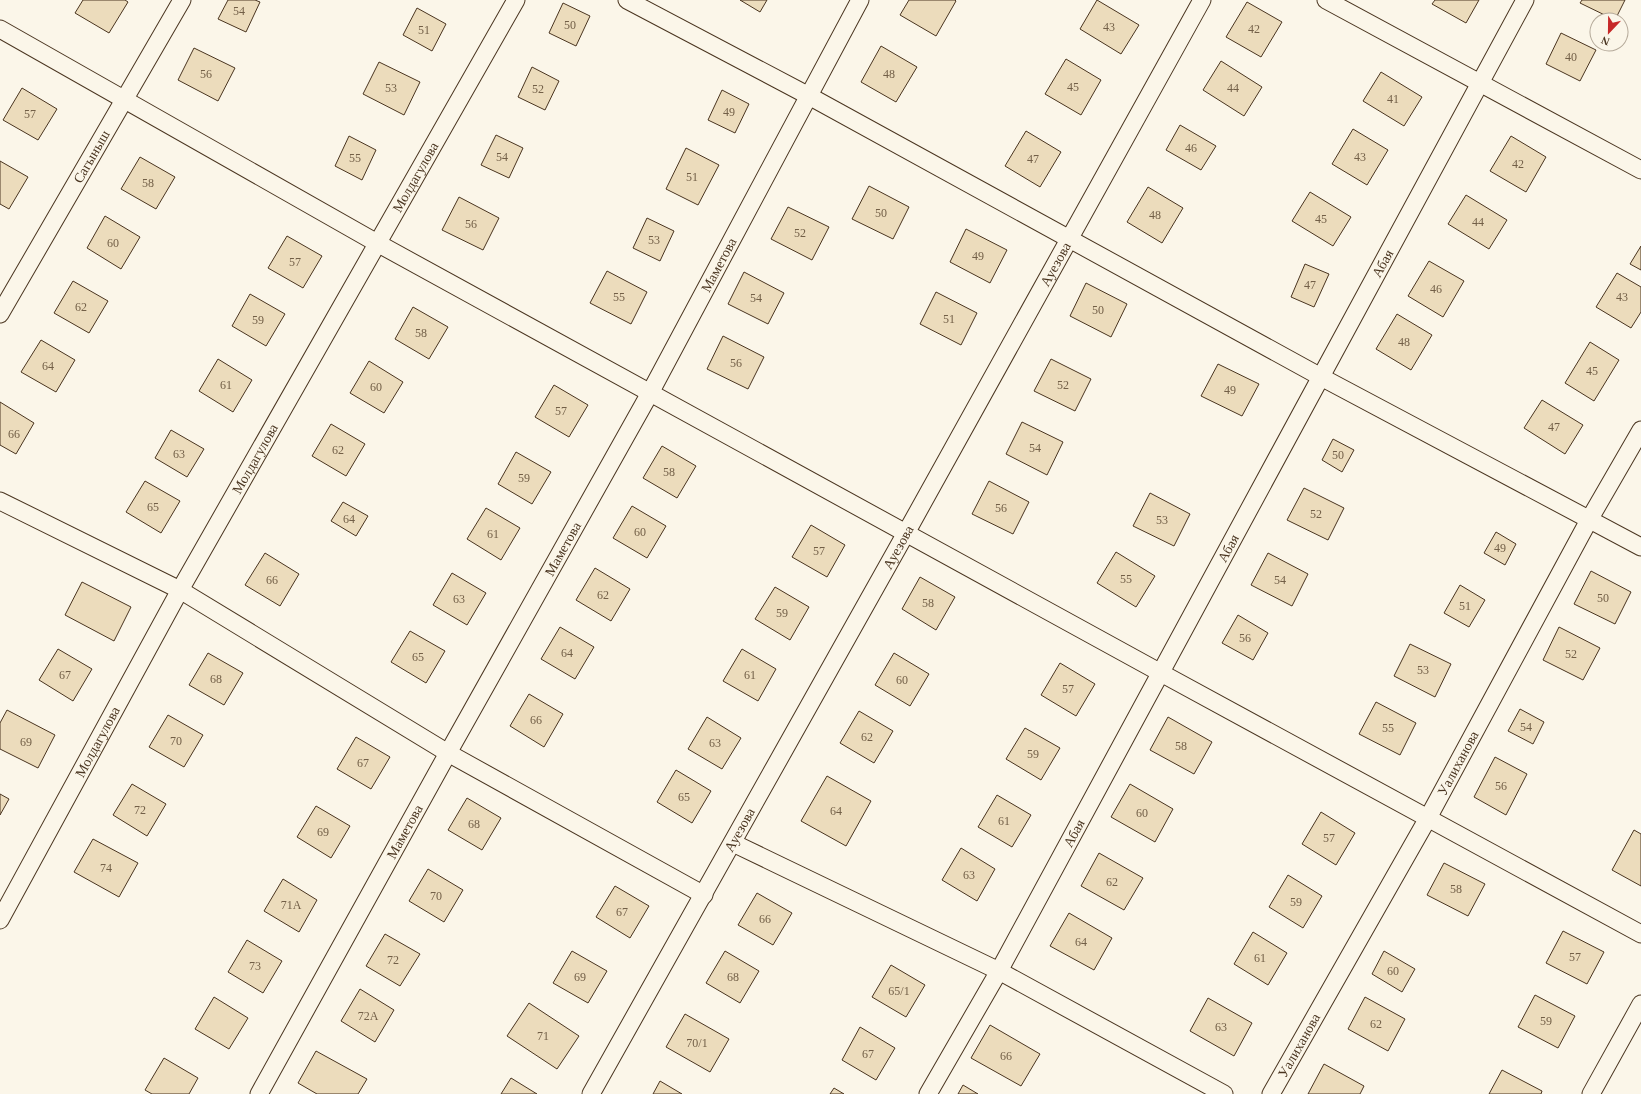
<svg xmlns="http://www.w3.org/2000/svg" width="1641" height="1094" viewBox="0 0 1641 1094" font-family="'Times New Roman',serif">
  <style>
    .building { fill: #ecdcbc; stroke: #4a3520 }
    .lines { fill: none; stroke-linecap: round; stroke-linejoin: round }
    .street-casing { stroke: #4a3520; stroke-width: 19 }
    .street { stroke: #fbf6e9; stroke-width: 17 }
    .labels { text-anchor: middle; stroke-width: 3; stroke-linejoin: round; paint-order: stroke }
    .number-label { font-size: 12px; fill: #725f47 }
    .street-label { font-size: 14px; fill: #4a3520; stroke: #fbf6e9 }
  </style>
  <rect width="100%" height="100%" fill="#fbf6e9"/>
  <g class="building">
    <path d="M83,0H125L128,2L109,33L75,13Z"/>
    <path d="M228,0H255L260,2L246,32L218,19Z"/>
    <path d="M740,0H767L760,12Z"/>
    <path d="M909,0H955L956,1L936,36L900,15Z"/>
    <path d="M1097,0L1139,25L1121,54L1080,29Z"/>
    <path d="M1435,0H1479L1466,23L1432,4Z"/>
    <path d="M1582,0H1625L1615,20L1580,3Z"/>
    <path d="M1247,2L1282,22L1261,57L1226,37Z"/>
    <path d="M563,3L590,16L576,46L549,33Z"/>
    <path d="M417,8L446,24L432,51L403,35Z"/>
    <path d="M1561,33L1596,50L1580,81L1546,64Z"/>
    <path d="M881,46L917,67L896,102L861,82Z"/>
    <path d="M194,48L235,68L218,101L178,80Z"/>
    <path d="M1066,59L1101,80L1081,115L1045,94Z"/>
    <path d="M1221,61L1262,87L1244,116L1203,90Z"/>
    <path d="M379,62L420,82L404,115L363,94Z"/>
    <path d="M532,67L559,81L545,110L518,97Z"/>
    <path d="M1381,72L1422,97L1404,126L1363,101Z"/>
    <path d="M22,88L57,109L38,140L3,120Z"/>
    <path d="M722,90L749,104L735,133L708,120Z"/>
    <path d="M1180,125L1216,146L1201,170L1166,150Z"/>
    <path d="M1353,129L1388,150L1367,185L1332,164Z"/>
    <path d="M1026,131L1061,152L1040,187L1005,166Z"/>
    <path d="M496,135L523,148L509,178L481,165Z"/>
    <path d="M349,136L376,150L362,180L335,166Z"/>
    <path d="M1511,136L1546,157L1526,192L1490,171Z"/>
    <path d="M686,148L719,165L698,205L666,189Z"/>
    <path d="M140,157L175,177L156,209L121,189Z"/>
    <path d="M0,161L28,177L9,209L0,204Z"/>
    <path d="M869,186L909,207L893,239L852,219Z"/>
    <path d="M1148,187L1183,208L1162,243L1127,222Z"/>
    <path d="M1310,192L1351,217L1333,246L1292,221Z"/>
    <path d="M1466,195L1507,220L1489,249L1448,224Z"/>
    <path d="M459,197L499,218L483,250L442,230Z"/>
    <path d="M788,207L829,227L812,260L771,239Z"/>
    <path d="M105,216L140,237L121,269L87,248Z"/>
    <path d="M647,218L674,231L660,261L633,248Z"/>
    <path d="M966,229L1007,250L990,283L950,262Z"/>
    <path d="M287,236L322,256L303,288L268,268Z"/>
    <path d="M1641,246V270L1630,264Z"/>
    <path d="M1429,261L1464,281L1443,317L1408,296Z"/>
    <path d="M1305,264L1329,274L1314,307L1291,297Z"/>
    <path d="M607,271L647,292L631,324L590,303Z"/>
    <path d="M744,272L784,293L768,324L728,304Z"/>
    <path d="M1617,273L1641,287V312L1631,328L1596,307Z"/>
    <path d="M73,281L108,301L89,333L54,313Z"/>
    <path d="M1086,283L1127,304L1111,337L1070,316Z"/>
    <path d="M936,292L977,313L961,345L920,324Z"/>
    <path d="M250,294L285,314L266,346L232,326Z"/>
    <path d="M413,307L448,327L429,359L395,339Z"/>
    <path d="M1397,314L1432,335L1411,370L1376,349Z"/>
    <path d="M723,336L764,357L748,389L707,369Z"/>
    <path d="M41,340L75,360L56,392L21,372Z"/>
    <path d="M1590,342L1619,360L1594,401L1565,383Z"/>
    <path d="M218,359L252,380L233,412L199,391Z"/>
    <path d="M1051,359L1091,379L1075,411L1034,391Z"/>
    <path d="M369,361L403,382L384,413L350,393Z"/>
    <path d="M1218,364L1259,384L1242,416L1201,396Z"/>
    <path d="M554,385L588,405L569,437L535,417Z"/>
    <path d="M1542,400L1583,425L1565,454L1524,428Z"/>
    <path d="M0,402L34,423L16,454L0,445Z"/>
    <path d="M1022,422L1063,442L1047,475L1006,454Z"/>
    <path d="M331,424L365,444L346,476L312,456Z"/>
    <path d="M171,430L204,449L187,477L155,458Z"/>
    <path d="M1333,439L1354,450L1342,472L1322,460Z"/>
    <path d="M662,446L696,466L677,498L643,478Z"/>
    <path d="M516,452L551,472L532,504L498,484Z"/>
    <path d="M145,481L180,501L161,533L126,512Z"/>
    <path d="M989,481L1029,502L1013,534L972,514Z"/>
    <path d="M1304,488L1344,508L1328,540L1287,520Z"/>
    <path d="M1150,493L1190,514L1174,546L1133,526Z"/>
    <path d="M343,502L368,516L356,536L331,521Z"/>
    <path d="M632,506L666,526L647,558L613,538Z"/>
    <path d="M486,508L520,528L501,560L467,539Z"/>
    <path d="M811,525L845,545L827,577L792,557Z"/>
    <path d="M1496,532L1516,544L1505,565L1484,553Z"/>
    <path d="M1116,552L1155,576L1136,607L1097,583Z"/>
    <path d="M265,553L299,574L280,606L245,585Z"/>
    <path d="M1268,553L1308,574L1292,606L1251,585Z"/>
    <path d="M595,568L630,589L611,621L576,600Z"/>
    <path d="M1591,571L1631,592L1615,624L1574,604Z"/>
    <path d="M452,573L486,593L467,625L433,605Z"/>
    <path d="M920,577L955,597L936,630L902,609Z"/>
    <path d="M82,582L131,607L114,641L65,615Z"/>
    <path d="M1460,585L1485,600L1469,627L1444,613Z"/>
    <path d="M775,587L809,607L790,640L755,619Z"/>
    <path d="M1238,615L1268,633L1253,660L1222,643Z"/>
    <path d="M560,627L594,647L575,679L541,659Z"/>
    <path d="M1559,627L1600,648L1583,680L1543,660Z"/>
    <path d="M410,631L445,651L426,683L391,662Z"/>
    <path d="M1410,644L1451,664L1435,697L1394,676Z"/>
    <path d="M58,649L92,669L73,701L39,680Z"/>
    <path d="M742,649L776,669L758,701L723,681Z"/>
    <path d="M208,653L243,673L224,705L189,685Z"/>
    <path d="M894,653L929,674L910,706L875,685Z"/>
    <path d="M1060,663L1095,684L1076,716L1041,695Z"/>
    <path d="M529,694L563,714L544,747L510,726Z"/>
    <path d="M1376,702L1416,723L1400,755L1359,734Z"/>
    <path d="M1520,709L1544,722L1533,744L1508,731Z"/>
    <path d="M7,710L55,735L38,768L0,749V723Z"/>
    <path d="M859,711L893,731L874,763L840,743Z"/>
    <path d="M168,715L203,735L184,767L149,747Z"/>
    <path d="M707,717L741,738L722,769L688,749Z"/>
    <path d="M1168,717L1212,742L1194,774L1150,750Z"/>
    <path d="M1025,728L1060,748L1041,780L1006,759Z"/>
    <path d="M356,737L390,757L371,789L337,769Z"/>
    <path d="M1495,757L1527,774L1506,815L1474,797Z"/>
    <path d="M676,770L711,791L692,823L657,802Z"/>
    <path d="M827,776L871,801L846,846L801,821Z"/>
    <path d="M132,784L166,804L147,836L113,815Z"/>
    <path d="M1130,784L1173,809L1155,842L1111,817Z"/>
    <path d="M0,794L9,799L0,815Z"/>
    <path d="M997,795L1031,815L1012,847L978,827Z"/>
    <path d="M467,798L501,818L482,850L448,830Z"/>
    <path d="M316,806L350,826L331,858L297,837Z"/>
    <path d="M1321,812L1355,833L1336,865L1302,844Z"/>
    <path d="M1634,830L1641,834V886L1612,870Z"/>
    <path d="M93,839L138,863L119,897L74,872Z"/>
    <path d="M961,848L995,869L977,901L942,880Z"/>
    <path d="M1099,853L1143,878L1124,910L1081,886Z"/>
    <path d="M1444,863L1485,884L1468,916L1427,895Z"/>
    <path d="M428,869L463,890L444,922L409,901Z"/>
    <path d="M1288,875L1322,896L1303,928L1269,907Z"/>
    <path d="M283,879L317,900L299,932L264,911Z"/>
    <path d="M615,886L649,906L630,938L596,917Z"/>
    <path d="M757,893L792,913L773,945L738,925Z"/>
    <path d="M1069,913L1112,938L1094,970L1050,946Z"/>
    <path d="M1563,931L1604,952L1587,984L1546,963Z"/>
    <path d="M1253,932L1287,953L1268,985L1234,964Z"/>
    <path d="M385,934L420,954L400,986L366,966Z"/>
    <path d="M247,940L282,961L263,993L228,972Z"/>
    <path d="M572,951L607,971L588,1003L553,983Z"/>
    <path d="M725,951L759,971L740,1003L706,983Z"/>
    <path d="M1384,951L1415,969L1402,992L1372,974Z"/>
    <path d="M891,965L925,985L906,1017L872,997Z"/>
    <path d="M360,989L394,1010L375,1042L341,1021Z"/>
    <path d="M1535,995L1575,1016L1558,1048L1518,1027Z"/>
    <path d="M214,997L248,1018L229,1049L195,1029Z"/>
    <path d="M1365,997L1405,1019L1388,1051L1348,1029Z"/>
    <path d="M1208,998L1252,1023L1234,1056L1190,1031Z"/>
    <path d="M529,1003L579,1036L557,1069L507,1036Z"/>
    <path d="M685,1014L729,1039L710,1072L666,1047Z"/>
    <path d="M990,1025L1040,1054L1021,1086L971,1058Z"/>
    <path d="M860,1027L895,1048L876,1080L842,1060Z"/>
    <path d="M316,1051L367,1079L358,1094H317L298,1083Z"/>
    <path d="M164,1058L198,1078L189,1094H152L145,1090Z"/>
    <path d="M1324,1064L1364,1086L1360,1094H1308Z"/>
    <path d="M1502,1070L1542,1091L1541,1094H1489Z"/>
    <path d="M511,1078L537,1094H501Z"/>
    <path d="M660,1081L682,1094H653Z"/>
    <path d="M963,1085L978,1094H958Z"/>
    <path d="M834,1088L844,1094H830Z"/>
  </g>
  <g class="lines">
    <g class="street-casing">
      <g id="street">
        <path d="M627,0L809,96L1321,377L1641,547"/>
        <path d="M1326,0L1641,170"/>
        <path d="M0,29L377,243L1161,673L1641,934"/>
        <path id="s1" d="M0,314L182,0"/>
        <path d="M0,501L180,590L448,753L704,895"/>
        <path d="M733,843L999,971L1224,1094"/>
        <path id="s2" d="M0,920L180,590L516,0"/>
        <path id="s3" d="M259,1094L448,753L650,393L860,0"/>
        <path id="s4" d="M591,1094L906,533L1202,0"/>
        <path id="s5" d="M928,1094L999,971L1525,0"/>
        <path id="s6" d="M1271,1094L1428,818L1589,520L1641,430"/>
        <path d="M1591,1094L1641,1004"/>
      </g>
    </g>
    <use href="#street" class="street"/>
  </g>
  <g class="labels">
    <g class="number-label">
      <text x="239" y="15">54</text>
      <text x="570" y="29">50</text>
      <text x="1109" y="31">43</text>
      <text x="1254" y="33">42</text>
      <text x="424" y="34">51</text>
      <text x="1571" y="61">40</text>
      <text x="206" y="78">56</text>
      <text x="889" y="78">48</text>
      <text x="1073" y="91">45</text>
      <text x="391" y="92">53</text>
      <text x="1233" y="92">44</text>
      <text x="538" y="93">52</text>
      <text x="1393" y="103">41</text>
      <text x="729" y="116">49</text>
      <text x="30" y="118">57</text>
      <text x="1191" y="152">46</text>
      <text x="502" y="161">54</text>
      <text x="1360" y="161">43</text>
      <text x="355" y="162">55</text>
      <text x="1033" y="163">47</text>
      <text x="1518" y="168">42</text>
      <text x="692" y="181">51</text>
      <text x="148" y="187">58</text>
      <text x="881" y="217">50</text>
      <text x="1155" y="219">48</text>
      <text x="1321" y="223">45</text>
      <text x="1478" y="226">44</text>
      <text x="471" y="228">56</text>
      <text x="800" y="237">52</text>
      <text x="654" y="244">53</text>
      <text x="113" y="247">60</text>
      <text x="978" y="260">49</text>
      <text x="295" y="266">57</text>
      <text x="1310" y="289">47</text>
      <text x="1436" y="293">46</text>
      <text x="619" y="301">55</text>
      <text x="1622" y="301">43</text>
      <text x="756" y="302">54</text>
      <text x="81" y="311">62</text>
      <text x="1098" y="314">50</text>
      <text x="949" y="323">51</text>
      <text x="258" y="324">59</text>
      <text x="421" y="337">58</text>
      <text x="1404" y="346">48</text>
      <text x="736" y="367">56</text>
      <text x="48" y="370">64</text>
      <text x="1592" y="375">45</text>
      <text x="226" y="389">61</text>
      <text x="1063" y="389">52</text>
      <text x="376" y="391">60</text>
      <text x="1230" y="394">49</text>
      <text x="561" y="415">57</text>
      <text x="1554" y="431">47</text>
      <text x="14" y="438">66</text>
      <text x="1035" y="452">54</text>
      <text x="338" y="454">62</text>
      <text x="179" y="458">63</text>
      <text x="1338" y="459">50</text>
      <text x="669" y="476">58</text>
      <text x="524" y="482">59</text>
      <text x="153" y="511">65</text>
      <text x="1001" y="512">56</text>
      <text x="1316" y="518">52</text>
      <text x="349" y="523">64</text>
      <text x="1162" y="524">53</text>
      <text x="640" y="536">60</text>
      <text x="493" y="538">61</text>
      <text x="1500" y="552">49</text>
      <text x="819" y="555">57</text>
      <text x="1126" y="583">55</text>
      <text x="272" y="584">66</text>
      <text x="1280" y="584">54</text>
      <text x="603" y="599">62</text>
      <text x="1603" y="602">50</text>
      <text x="459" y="603">63</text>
      <text x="928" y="607">58</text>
      <text x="1465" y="610">51</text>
      <text x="782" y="617">59</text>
      <text x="1245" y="642">56</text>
      <text x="567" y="657">64</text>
      <text x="1571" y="658">52</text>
      <text x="418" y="661">65</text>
      <text x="1423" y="674">53</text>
      <text x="65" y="679">67</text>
      <text x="750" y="679">61</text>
      <text x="216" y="683">68</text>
      <text x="902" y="684">60</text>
      <text x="1068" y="693">57</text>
      <text x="536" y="724">66</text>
      <text x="1526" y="731">54</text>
      <text x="1388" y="732">55</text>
      <text x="867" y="741">62</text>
      <text x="176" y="745">70</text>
      <text x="26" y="746">69</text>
      <text x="715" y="747">63</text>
      <text x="1181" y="750">58</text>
      <text x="1033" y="758">59</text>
      <text x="363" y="767">67</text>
      <text x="1501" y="790">56</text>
      <text x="684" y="801">65</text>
      <text x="140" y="814">72</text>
      <text x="836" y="815">64</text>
      <text x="1142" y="817">60</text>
      <text x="1004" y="825">61</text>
      <text x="474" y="828">68</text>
      <text x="323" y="836">69</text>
      <text x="1329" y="842">57</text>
      <text x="106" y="872">74</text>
      <text x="969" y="879">63</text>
      <text x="1112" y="886">62</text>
      <text x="1456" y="893">58</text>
      <text x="436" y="900">70</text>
      <text x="1296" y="906">59</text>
      <text x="291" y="909">71А</text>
      <text x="622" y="916">67</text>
      <text x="765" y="923">66</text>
      <text x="1081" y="946">64</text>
      <text x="1575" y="961">57</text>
      <text x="1260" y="962">61</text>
      <text x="393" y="964">72</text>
      <text x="255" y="970">73</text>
      <text x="1393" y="975">60</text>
      <text x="580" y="981">69</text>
      <text x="733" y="981">68</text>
      <text x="899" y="995">65/1</text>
      <text x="368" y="1020">72А</text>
      <text x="1546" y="1025">59</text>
      <text x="1376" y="1028">62</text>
      <text x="1221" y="1031">63</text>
      <text x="543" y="1040">71</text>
      <text x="697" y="1047">70/1</text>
      <text x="868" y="1058">67</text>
      <text x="1006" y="1060">66</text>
    </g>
    <g class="street-label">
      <text dy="5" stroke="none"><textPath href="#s1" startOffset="182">Сагыныш</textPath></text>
      <text dy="5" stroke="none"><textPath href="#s2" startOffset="851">Молдагулова</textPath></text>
      <text dy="5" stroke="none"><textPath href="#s5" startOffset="947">Абая</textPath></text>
      <text dy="5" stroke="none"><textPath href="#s3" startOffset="948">Маметова</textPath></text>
      <text dy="5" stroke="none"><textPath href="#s4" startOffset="951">Ауезова</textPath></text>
      <text dy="5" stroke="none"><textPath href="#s2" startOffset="527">Молдагулова</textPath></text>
      <text dy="5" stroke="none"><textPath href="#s4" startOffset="627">Ауезова</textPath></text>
      <text dy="5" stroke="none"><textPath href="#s5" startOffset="623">Абая</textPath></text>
      <text dy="5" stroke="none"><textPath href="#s3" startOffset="624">Маметова</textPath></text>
      <text dy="5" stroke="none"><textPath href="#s2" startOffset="203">Молдагулова</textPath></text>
      <text dy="5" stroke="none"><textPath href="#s6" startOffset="380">Уалиханова</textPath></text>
      <text dy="5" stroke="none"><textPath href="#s3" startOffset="300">Маметова</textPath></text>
      <text dy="5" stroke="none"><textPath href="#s4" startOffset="303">Ауезова</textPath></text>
      <text dy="5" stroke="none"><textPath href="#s5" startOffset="299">Абая</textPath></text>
      <text dy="5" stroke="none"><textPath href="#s6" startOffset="56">Уалиханова</textPath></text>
    </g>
  </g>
  <g transform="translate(1609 32) rotate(202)"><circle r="19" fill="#fbf6e9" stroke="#b4a999"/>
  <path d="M0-3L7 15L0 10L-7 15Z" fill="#c62828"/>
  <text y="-6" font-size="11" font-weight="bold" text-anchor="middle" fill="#4a3520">N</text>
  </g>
</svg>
